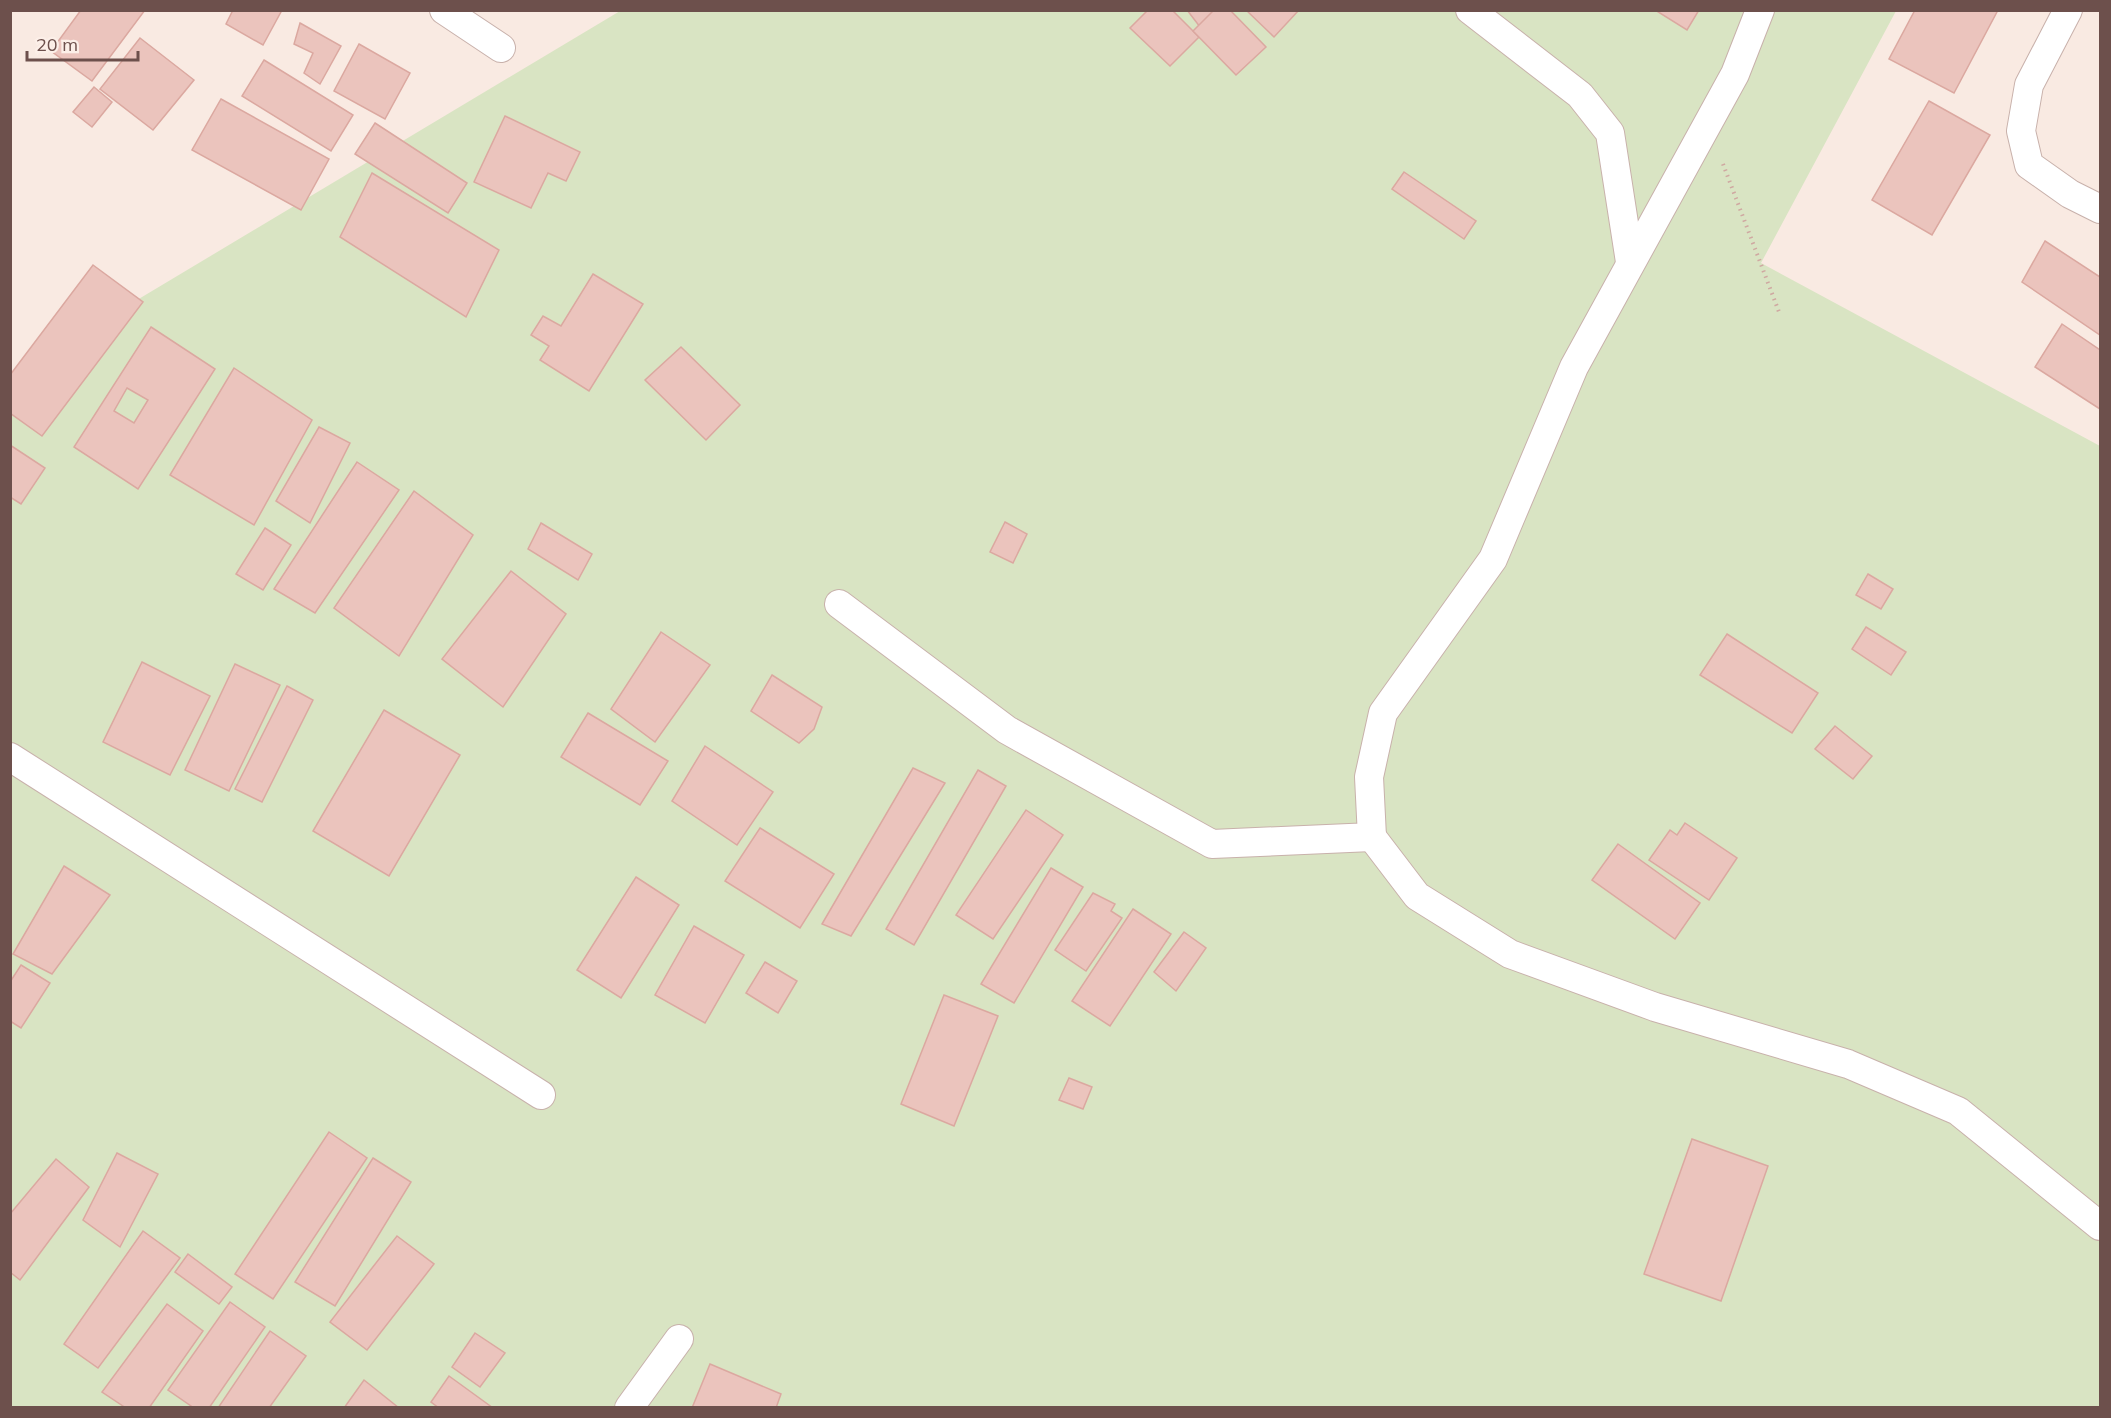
<svg xmlns="http://www.w3.org/2000/svg" width="2111" height="1418" viewBox="0 0 2111 1418" font-family="Mulish,sans-serif">
  <style>
    .green { fill: #d9e4c3 }
    .building { fill: #ebc4bd; stroke: #dba8a0; stroke-width: 1.5; fill-rule: evenodd }
    .lines { fill: none; stroke-linecap: round; stroke-linejoin: round }
    .street-casing { stroke: #c8b1ab; stroke-width: 30 }
    .path { stroke: #cfa8a1; stroke-width: 4; stroke-dasharray: 1.5 4.5; stroke-linecap: butt }
    .street { stroke: #fff; stroke-width: 28 }
  </style>
  <rect width="100%" height="100%" fill="#f9eae2"/>
  <path class="green" d="M620,11H1896L1761,263L2100,446V1407H11L10,376Z"/>
  <g class="building">
    <path d="M81,10H145L92,81L51,51Z"/>
    <path d="M233,10H282L263,45L226,24Z"/>
    <path d="M1148,10H1172L1199,37L1170,66L1130,28Z"/>
    <path d="M1187,10H1231L1207,36Z"/>
    <path d="M1214,10H1230L1266,47L1236,75L1193,31Z"/>
    <path d="M1246,10H1299L1274,37Z"/>
    <path d="M1655,10H1699L1687,30Z"/>
    <path d="M1915,10H1998L1954,93L1889,59Z"/>
    <path d="M300,23L341,46L320,84L304,73L313,53L294,44Z"/>
    <path d="M140,38L194,80L153,130L100,89Z"/>
    <path d="M359,44L410,73L385,119L334,91Z"/>
    <path d="M264,60L353,115L331,151L242,96Z"/>
    <path d="M94,87L112,102L92,127L73,112Z"/>
    <path d="M221,99L329,159L301,210L192,150Z"/>
    <path d="M1929,101L1990,135L1932,235L1872,200Z"/>
    <path d="M505,116L580,152L566,181L548,173L531,208L474,182Z"/>
    <path d="M375,123L467,183L448,213L355,154Z"/>
    <path d="M1404,172L1476,221L1464,239L1392,189Z"/>
    <path d="M372,173L499,250L466,317L340,237Z"/>
    <path d="M2045,241L2100,277V335L2022,282Z"/>
    <path d="M93,265L143,302L42,436L10,413V375Z"/>
    <path d="M593,274L643,304L589,391L540,360L549,346L531,335L543,316L561,326Z"/>
    <path d="M2062,324L2100,350V409L2035,367Z"/>
    <path d="M151,327L215,369L138,489L74,447ZM127,388L148,400L134,423L114,411Z"/>
    <path d="M681,347L740,405L706,440L645,380Z"/>
    <path d="M234,368L312,420L254,525L170,475Z"/>
    <path d="M319,427L350,443L310,523L276,501Z"/>
    <path d="M10,445L45,468L21,504L10,497Z"/>
    <path d="M357,462L399,490L315,613L274,589Z"/>
    <path d="M414,491L473,535L399,656L334,608Z"/>
    <path d="M1005,522L1027,534L1013,563L990,552Z"/>
    <path d="M541,523L592,554L578,580L528,549Z"/>
    <path d="M265,528L291,545L263,590L236,574Z"/>
    <path d="M511,571L566,614L503,707L442,659Z"/>
    <path d="M1868,574L1893,589L1881,609L1856,595Z"/>
    <path d="M1866,627L1906,652L1891,675L1852,649Z"/>
    <path d="M661,632L710,665L655,742L611,709Z"/>
    <path d="M1727,634L1818,693L1792,733L1700,675Z"/>
    <path d="M142,662L210,696L170,775L103,742Z"/>
    <path d="M235,664L280,685L229,791L185,770Z"/>
    <path d="M772,675L822,707L814,729L799,743L751,711Z"/>
    <path d="M287,686L313,700L262,802L235,789Z"/>
    <path d="M384,710L460,755L389,876L313,831Z"/>
    <path d="M588,713L668,761L640,805L561,757Z"/>
    <path d="M1835,726L1872,756L1853,779L1815,749Z"/>
    <path d="M705,746L773,792L737,845L672,801Z"/>
    <path d="M913,768L945,783L851,936L822,924Z"/>
    <path d="M978,770L1006,786L914,945L886,929Z"/>
    <path d="M1026,810L1063,835L993,939L956,915Z"/>
    <path d="M1685,823L1737,858L1709,900L1649,860L1670,830L1677,835Z"/>
    <path d="M760,828L834,874L800,928L725,881Z"/>
    <path d="M1618,844L1700,903L1675,939L1592,880Z"/>
    <path d="M64,866L110,895L52,974L13,954Z"/>
    <path d="M1051,868L1083,887L1014,1003L981,984Z"/>
    <path d="M636,877L679,905L621,998L577,970Z"/>
    <path d="M1093,893L1115,904L1111,911L1122,918L1086,971L1055,950Z"/>
    <path d="M1133,909L1171,934L1110,1026L1072,1001Z"/>
    <path d="M694,926L744,955L705,1023L655,995Z"/>
    <path d="M1184,932L1206,948L1176,991L1154,972Z"/>
    <path d="M765,962L797,981L778,1013L746,993Z"/>
    <path d="M21,965L50,983L21,1028L10,1021V982Z"/>
    <path d="M944,995L998,1016L954,1126L901,1104Z"/>
    <path d="M1069,1078L1092,1087L1083,1109L1059,1100Z"/>
    <path d="M329,1132L367,1158L273,1299L235,1274Z"/>
    <path d="M1692,1139L1768,1166L1721,1301L1644,1274Z"/>
    <path d="M117,1153L158,1174L120,1247L83,1220Z"/>
    <path d="M373,1158L411,1182L335,1306L295,1282Z"/>
    <path d="M56,1159L89,1187L20,1280L10,1272V1214Z"/>
    <path d="M143,1231L180,1258L98,1368L64,1344Z"/>
    <path d="M397,1236L434,1264L367,1350L330,1322Z"/>
    <path d="M188,1254L232,1287L219,1304L175,1272Z"/>
    <path d="M230,1302L265,1327L209,1408H194L168,1390Z"/>
    <path d="M167,1304L203,1331L149,1408H126L102,1392Z"/>
    <path d="M270,1331L306,1356L269,1408H218Z"/>
    <path d="M475,1333L505,1353L480,1387L452,1367Z"/>
    <path d="M710,1364L781,1394L776,1408H692Z"/>
    <path d="M449,1376L493,1408H439L431,1402Z"/>
    <path d="M364,1380L399,1408H344Z"/>
  </g>
  <g class="lines">
    <g class="street-casing">
      <g id="street">
        <path d="M444,10L501,48"/>
        <path d="M1470,10L1580,95L1610,133L1630,262"/>
        <path d="M2068,10L2029,85L2021,131L2029,165L2070,194L2100,209"/>
        <path d="M839,604L1007,730L1212,844L1372,837L1369,777L1383,713L1493,559L1574,367L1735,74L1760,10"/>
        <path d="M10,757L541,1095"/>
        <path d="M1372,837L1417,896L1510,954L1655,1007L1848,1064L1958,1111L2100,1226"/>
        <path d="M629,1408L679,1339"/>
      </g>
    </g>
    <path class="path" d="M1723,164L1779,312"/>
    <use href="#street" class="street"/>
  </g>
  <rect width="2111" height="1418" fill="none" stroke="#6d504c" stroke-width="24"/>
  <path d="M27 51v9h111v-9" fill="none" stroke="#6d504c" stroke-width="3"/>
  <text x="36" y="51" font-size="18" fill="#6d504c" stroke="#fcefe8" stroke-width="4.5" paint-order="stroke">20 m</text>
</svg>
